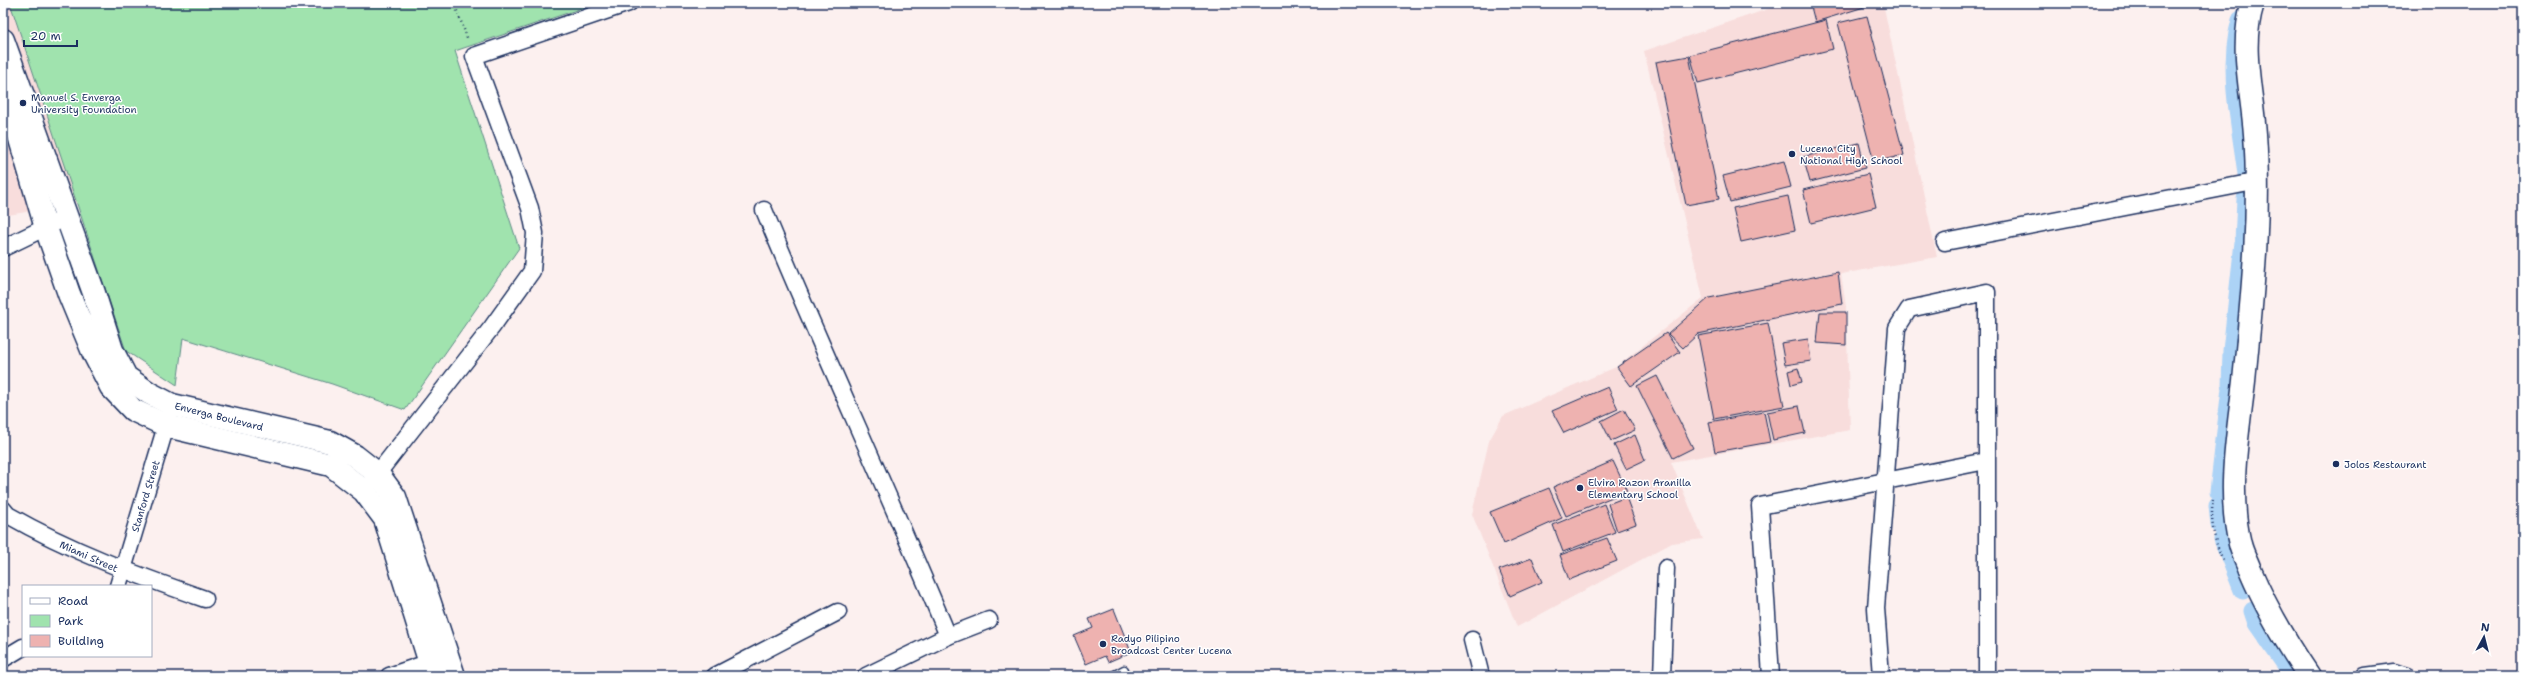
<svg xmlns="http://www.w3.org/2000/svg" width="2526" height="679" viewBox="0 0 2526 679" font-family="'Shantell Sans',sans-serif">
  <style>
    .built { fill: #f8dddc }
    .green { fill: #a0e3ae; stroke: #5e8986 }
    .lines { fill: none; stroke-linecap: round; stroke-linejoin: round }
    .canal { stroke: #acd3f6; stroke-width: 19 }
    .building { fill: #eeb2b0; stroke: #1b2f5e }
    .lane-casing { stroke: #1b2f5e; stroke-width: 11 }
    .street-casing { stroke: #1b2f5e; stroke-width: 19 }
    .secondary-casing { stroke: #1b2f5e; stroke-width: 25 }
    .path { stroke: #1b2f5e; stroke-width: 2.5; stroke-dasharray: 1 3; stroke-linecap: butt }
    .lane { stroke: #fff; stroke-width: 8 }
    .street { stroke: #fff; stroke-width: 16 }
    .secondary { stroke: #fff; stroke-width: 22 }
    .poi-dot { fill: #1b2f5e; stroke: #fff; stroke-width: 1.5 }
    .labels { text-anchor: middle; stroke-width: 3; stroke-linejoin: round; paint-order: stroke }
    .poi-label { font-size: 10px; fill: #1b2f5e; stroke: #fff; text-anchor: start }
    .street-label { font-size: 10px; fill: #1b2f5e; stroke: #fff }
  </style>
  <rect width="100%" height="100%" fill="#fcf0ef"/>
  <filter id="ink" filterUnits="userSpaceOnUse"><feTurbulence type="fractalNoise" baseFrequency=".025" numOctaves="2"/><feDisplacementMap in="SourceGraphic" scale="8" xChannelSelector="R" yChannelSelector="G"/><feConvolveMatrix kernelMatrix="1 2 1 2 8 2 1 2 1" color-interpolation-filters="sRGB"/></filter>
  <g filter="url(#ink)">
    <g class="built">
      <path d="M3,3H10L77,203L3,216Z"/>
      <path d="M1786,3H1883L1937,257L1841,274L1846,307L1850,430L1671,462L1703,539L1672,543L1517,627L1472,514L1489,441L1503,416L1616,367L1703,298L1644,51Z"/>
    </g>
    <path class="green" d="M10,3H597L455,51L519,248L405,410L332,384L183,338L177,385L126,351Z"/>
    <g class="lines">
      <g class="canal">
        <path d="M2241,20C2227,69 2241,125 2247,174"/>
        <path d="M2219,492L2231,388L2232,351L2244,242L2246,199"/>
        <path d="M2218,506L2220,525"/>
        <path d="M2223,539L2243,590"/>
        <path d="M2253,611L2257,623L2294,676"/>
      </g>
    </g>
    <g class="building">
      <path d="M1810,3H1874V4L1815,22Z"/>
      <path d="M1867,16L1904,155L1874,162L1838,23Z"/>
      <path d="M1826,20L1833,49L1698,83L1690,55Z"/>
      <path d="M1689,56L1719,199L1686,205L1656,62Z"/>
      <path d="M1859,143L1865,168L1810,182L1803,157Z"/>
      <path d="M1784,161L1791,187L1730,202L1723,176Z"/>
      <path d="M1868,174L1876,207L1811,223L1803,190Z"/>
      <path d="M1788,196L1795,230L1741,242L1733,208Z"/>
      <path d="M1838,272L1842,304L1698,334L1683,348L1668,334L1709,298Z"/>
      <path d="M1820,312H1846V345L1817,343Z"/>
      <path d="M1768,323L1784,406L1714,419L1698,336Z"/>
      <path d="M1666,333L1680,352L1631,386L1617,367Z"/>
      <path d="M1808,339L1811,361L1785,365L1781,343Z"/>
      <path d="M1798,368L1802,382L1791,385L1788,371Z"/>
      <path d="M1657,376L1693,448L1673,458L1637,386Z"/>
      <path d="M1608,387L1618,409L1564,433L1552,411Z"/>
      <path d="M1799,406L1805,433L1773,440L1767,412Z"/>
      <path d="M1624,409L1635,430L1611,441L1601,421Z"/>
      <path d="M1764,412L1770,442L1715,452L1709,422Z"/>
      <path d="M1635,435L1645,460L1626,469L1614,445Z"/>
      <path d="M1613,461L1627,491L1566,516L1553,487Z"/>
      <path d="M1549,488L1562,518L1504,544L1490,512Z"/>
      <path d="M1626,497L1636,524L1617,531L1608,504Z"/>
      <path d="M1604,504L1615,532L1563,552L1553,525Z"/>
      <path d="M1607,538L1617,561L1569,580L1560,555Z"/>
      <path d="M1532,558L1542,582L1510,596L1499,570Z"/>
      <path d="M1114,609L1131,652L1108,662L1105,656L1086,664L1074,636L1093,628L1089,619Z"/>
    </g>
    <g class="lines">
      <g class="lane-casing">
        <path id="lane" d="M1113,676L1124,670"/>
      </g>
      <g class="street-casing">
        <g id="street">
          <path d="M764,210C823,353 889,493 948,636"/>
          <path d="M1945,242L2259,181"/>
          <path d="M3,248L65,218"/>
          <path d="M371,482L492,327L532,271L535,233L530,208L474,56L629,3"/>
          <path d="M3,509L8,515C71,551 136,575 205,599"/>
          <path d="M118,586L169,416"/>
          <path d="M1472,640L1481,676"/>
          <path d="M3,659L23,647"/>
          <path d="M389,676L430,662"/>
          <path d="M715,676L838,612"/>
          <path d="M866,676L948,636L989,620"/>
          <path d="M1662,676L1666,568"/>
          <path d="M1771,676L1760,506L1986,461"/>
          <path d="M1881,676L1876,608L1897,328L1909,309L1987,292V676"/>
          <path d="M2365,676L2395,672L2408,676"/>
        </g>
      </g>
      <g class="secondary-casing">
        <g id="secondary">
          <path d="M2253,3C2239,46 2252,90 2255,134C2261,217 2252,298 2244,381C2238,434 2227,491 2240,544C2242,553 2247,561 2250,570C2266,608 2286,642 2309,676"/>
          <path d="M3,40L94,293L112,350L126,377L149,393L172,405L330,442L355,456L378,474L395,497L454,676"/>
          <path d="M3,91L15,122L46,228L69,294L93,352L111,387L133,410L167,426L331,465L364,491L385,519L434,676"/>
        </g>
      </g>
      <g class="path">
        <path d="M454,3L468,40"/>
        <path d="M2213,500C2210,521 2214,541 2223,560"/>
      </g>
      <use href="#lane" class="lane"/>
      <use href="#street" class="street"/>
      <use href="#secondary" class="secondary"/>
    </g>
  </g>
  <g class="poi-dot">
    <circle cx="23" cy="103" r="4"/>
    <circle cx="1792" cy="154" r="4"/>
    <circle cx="2336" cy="464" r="4"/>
    <circle cx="1580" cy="488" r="4"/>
    <circle cx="1103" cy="644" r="4"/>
  </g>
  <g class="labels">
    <g class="poi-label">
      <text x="31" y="101">Manuel S. Enverga<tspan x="31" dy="12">University Foundation</tspan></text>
      <text x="1800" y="152">Lucena City<tspan x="1800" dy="12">National High School</tspan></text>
      <text x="2344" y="468">Jolos Restaurant</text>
      <text x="1588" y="486">Elvira Razon Aranilla<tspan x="1588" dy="12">Elementary School</tspan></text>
      <text x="1111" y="642">Radyo Pilipino<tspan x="1111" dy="12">Broadcast Center Lucena</tspan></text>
    </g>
    <g class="street-label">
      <text transform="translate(219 416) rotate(14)" y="4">Enverga Boulevard</text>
      <text transform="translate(145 496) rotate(-73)" y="4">Stanford Street</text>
      <text transform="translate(89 556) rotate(24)" y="4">Miami Street</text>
    </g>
  </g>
  <rect width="2526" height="679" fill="none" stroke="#fff" stroke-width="16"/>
  <rect x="8" y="8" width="2510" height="663" fill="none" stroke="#1b2f5e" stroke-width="1.5" filter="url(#ink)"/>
  <rect x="22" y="585" width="130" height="72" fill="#ffffff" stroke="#a4acbf"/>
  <rect x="30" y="598" width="20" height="6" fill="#ffffff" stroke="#a4acbf"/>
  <text x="58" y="605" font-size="12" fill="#1b2f5e">Road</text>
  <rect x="30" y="615" width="20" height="12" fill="#a0e3ae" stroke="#a4acbf"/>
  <text x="58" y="625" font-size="12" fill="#1b2f5e">Park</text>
  <rect x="30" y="635" width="20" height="12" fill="#eeb2b0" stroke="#a4acbf"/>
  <text x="58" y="645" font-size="12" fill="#1b2f5e">Building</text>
  <g transform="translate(2484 637) rotate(7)" stroke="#ffffff" stroke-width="3" paint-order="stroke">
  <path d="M0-3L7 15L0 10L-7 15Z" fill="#1b2f5e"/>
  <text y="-6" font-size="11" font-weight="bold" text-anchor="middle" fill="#1b2f5e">N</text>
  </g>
  <path d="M24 40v6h53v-6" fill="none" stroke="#1b2f5e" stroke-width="2"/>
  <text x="30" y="40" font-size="12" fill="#1b2f5e" stroke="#ffffff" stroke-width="3" paint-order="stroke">20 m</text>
</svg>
